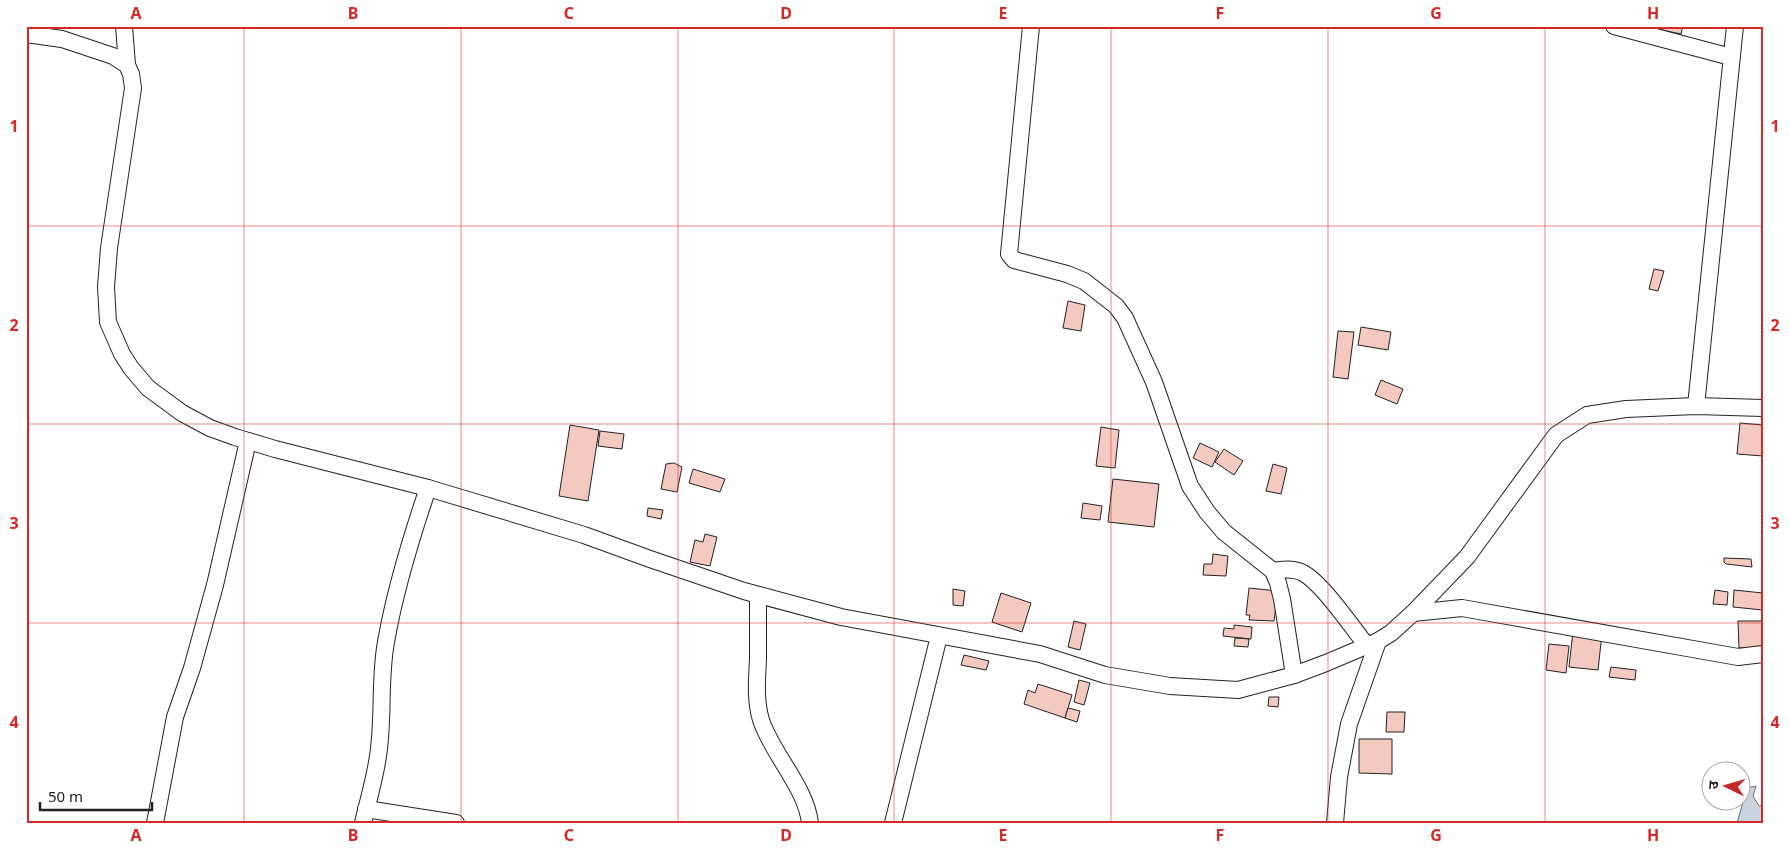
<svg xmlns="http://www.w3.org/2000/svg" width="1789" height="849" viewBox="0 0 1789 849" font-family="'Noto Sans','Noto Sans Devanagari',sans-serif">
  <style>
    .water { fill: #c7d3dd; stroke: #6f6f6f }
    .building { fill: #f3c9c0; stroke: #222 }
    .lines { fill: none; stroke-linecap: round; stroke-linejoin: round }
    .minor-casing { stroke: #222; stroke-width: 18 }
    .minor { stroke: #fff; stroke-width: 16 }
    .grid { fill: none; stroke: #d62828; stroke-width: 1; stroke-opacity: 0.55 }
    .neatline { fill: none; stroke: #d62828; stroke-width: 2 }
    .grid-label { font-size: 16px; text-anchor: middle; font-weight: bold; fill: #d62828 }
  </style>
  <rect width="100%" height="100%" fill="#fff"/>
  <path class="water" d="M1756,786L1753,796L1759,806L1763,804V823H1737L1747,788Z"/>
  <g class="building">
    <path d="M1663,26H1683L1681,34L1662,30Z"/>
    <path d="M1654,269L1664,271L1658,291L1649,289Z"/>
    <path d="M1068,301L1085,305L1081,331L1063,328Z"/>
    <path d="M1361,327L1391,332L1388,350L1358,345Z"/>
    <path d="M1338,331L1354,332L1348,379L1333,377Z"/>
    <path d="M1381,380L1403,389L1397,404L1375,395Z"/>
    <path d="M1740,423L1763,425V456L1737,454Z"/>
    <path d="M570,425L599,430L588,501L559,496Z"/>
    <path d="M1101,427L1119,430L1115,468L1096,466Z"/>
    <path d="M600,431L624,434L622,449L598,446Z"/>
    <path d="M1200,443L1219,452L1212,467L1193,458Z"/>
    <path d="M1224,449L1243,461L1234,475L1215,462Z"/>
    <path d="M674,463L682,467L677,492L661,489L666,464Z"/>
    <path d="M1273,464L1287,468L1281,494L1266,491Z"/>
    <path d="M693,469L725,479L720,492L689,483Z"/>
    <path d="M1113,479L1159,484L1154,527L1108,522Z"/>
    <path d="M1083,503L1102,506L1100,520L1081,518Z"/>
    <path d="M648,508L663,510L661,519L647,516Z"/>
    <path d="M705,534L717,537L710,566L690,562L695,540L703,542Z"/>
    <path d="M1213,554L1228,556L1226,576L1203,575L1204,564H1212Z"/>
    <path d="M1724,558L1751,559L1752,567L1726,564L1724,562Z"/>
    <path d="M1249,588L1278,591L1274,621L1249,620L1250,615H1246Z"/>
    <path d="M953,589L965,591L963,606L953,605Z"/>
    <path d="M1715,590L1728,592L1727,605L1713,604Z"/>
    <path d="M1734,590L1763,593V610L1733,607Z"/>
    <path d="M1001,593L1031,603L1022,632L992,622Z"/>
    <path d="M1074,621L1086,624L1080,650L1068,647Z"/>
    <path d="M1738,621H1763V648H1739Z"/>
    <path d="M1234,625L1252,627L1251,639L1223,636L1224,628L1234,629Z"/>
    <path d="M1573,631L1602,634L1598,670L1569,667Z"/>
    <path d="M1235,638L1249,639L1248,647L1234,646Z"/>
    <path d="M1549,644L1569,646L1566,673L1546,670Z"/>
    <path d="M964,655L989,661L986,670L961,665Z"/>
    <path d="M1611,667L1636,670L1635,680L1609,677Z"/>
    <path d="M1079,680L1090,683L1084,705L1074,702Z"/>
    <path d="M1038,684L1072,695L1065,718L1024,704L1028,690L1035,693Z"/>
    <path d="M1269,697H1279L1278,707L1268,706Z"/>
    <path d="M1068,708L1080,711L1077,722L1065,718Z"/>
    <path d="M1387,712H1405L1404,732H1386Z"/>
    <path d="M1359,739H1392V774L1359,773Z"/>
  </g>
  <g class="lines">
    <g class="minor-casing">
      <g id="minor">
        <path d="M124,26L127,65"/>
        <path d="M1031,26L1009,254L1014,260L1067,274L1084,281L1116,306L1125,318L1154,382L1190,486L1207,512L1224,532L1273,571L1278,583L1282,599L1294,675"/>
        <path d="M1614,26L1731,57"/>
        <path d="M26,34L62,39L113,56L127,65L131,74L133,88L109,248L106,287L108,322L122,354L131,368L148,388L182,413L210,428L235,437L275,449L428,488L584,535L650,559L744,591L841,617L1040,654L1105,675L1170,686L1238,690L1294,675L1326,663L1378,641L1391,633L1413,613L1467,557L1556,435L1587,415L1626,409L1696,406L1763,408"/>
        <path d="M1696,406L1735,26"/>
        <path d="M1273,571C1283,569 1294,568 1303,573C1322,583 1352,627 1367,646"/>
        <path d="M758,595C758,616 758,638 758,659C757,680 755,700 761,720C772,754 806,787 810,823"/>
        <path d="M1413,613L1462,608L1738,657L1763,654"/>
        <path d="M366,809L456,823"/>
        <path d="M155,823L175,717L192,668L215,585L248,441"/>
        <path d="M363,823C368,801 375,778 378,756C384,718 379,680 386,642C395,590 411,538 428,488"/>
        <path d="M893,823L939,636"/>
        <path d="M1335,823L1339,777L1349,724L1378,641"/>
      </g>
    </g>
    <use href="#minor" class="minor"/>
  </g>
  <path class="grid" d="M244,26V823M461,26V823M678,26V823M894,26V823M1111,26V823M1328,26V823M1545,26V823M26,226H1763M26,424H1763M26,623H1763"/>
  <rect width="1789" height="849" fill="none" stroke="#ffffff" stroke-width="55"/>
  <g transform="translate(1726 786) rotate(275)"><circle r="24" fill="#ffffff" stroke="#a7a7a7"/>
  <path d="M0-4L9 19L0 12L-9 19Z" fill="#c62828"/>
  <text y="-8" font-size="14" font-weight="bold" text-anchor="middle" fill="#222222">उ</text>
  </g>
  <path d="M40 802v8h112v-8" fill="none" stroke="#222222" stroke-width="2.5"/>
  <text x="48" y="802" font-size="15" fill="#222222" stroke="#ffffff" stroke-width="4" paint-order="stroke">50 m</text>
  <rect x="28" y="28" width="1734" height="794" class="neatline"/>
  <g class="grid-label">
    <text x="136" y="19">A</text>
    <text x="353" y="19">B</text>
    <text x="569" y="19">C</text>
    <text x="786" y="19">D</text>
    <text x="1003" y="19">E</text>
    <text x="1220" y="19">F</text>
    <text x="1436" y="19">G</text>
    <text x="1653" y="19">H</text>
    <text x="14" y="132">1</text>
    <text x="1775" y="132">1</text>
    <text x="14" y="331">2</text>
    <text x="1775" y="331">2</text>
    <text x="14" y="529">3</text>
    <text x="1775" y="529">3</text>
    <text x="14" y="728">4</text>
    <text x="1775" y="728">4</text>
    <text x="136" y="841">A</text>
    <text x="353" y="841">B</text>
    <text x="569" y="841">C</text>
    <text x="786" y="841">D</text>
    <text x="1003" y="841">E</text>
    <text x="1220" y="841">F</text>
    <text x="1436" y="841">G</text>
    <text x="1653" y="841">H</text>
  </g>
</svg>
